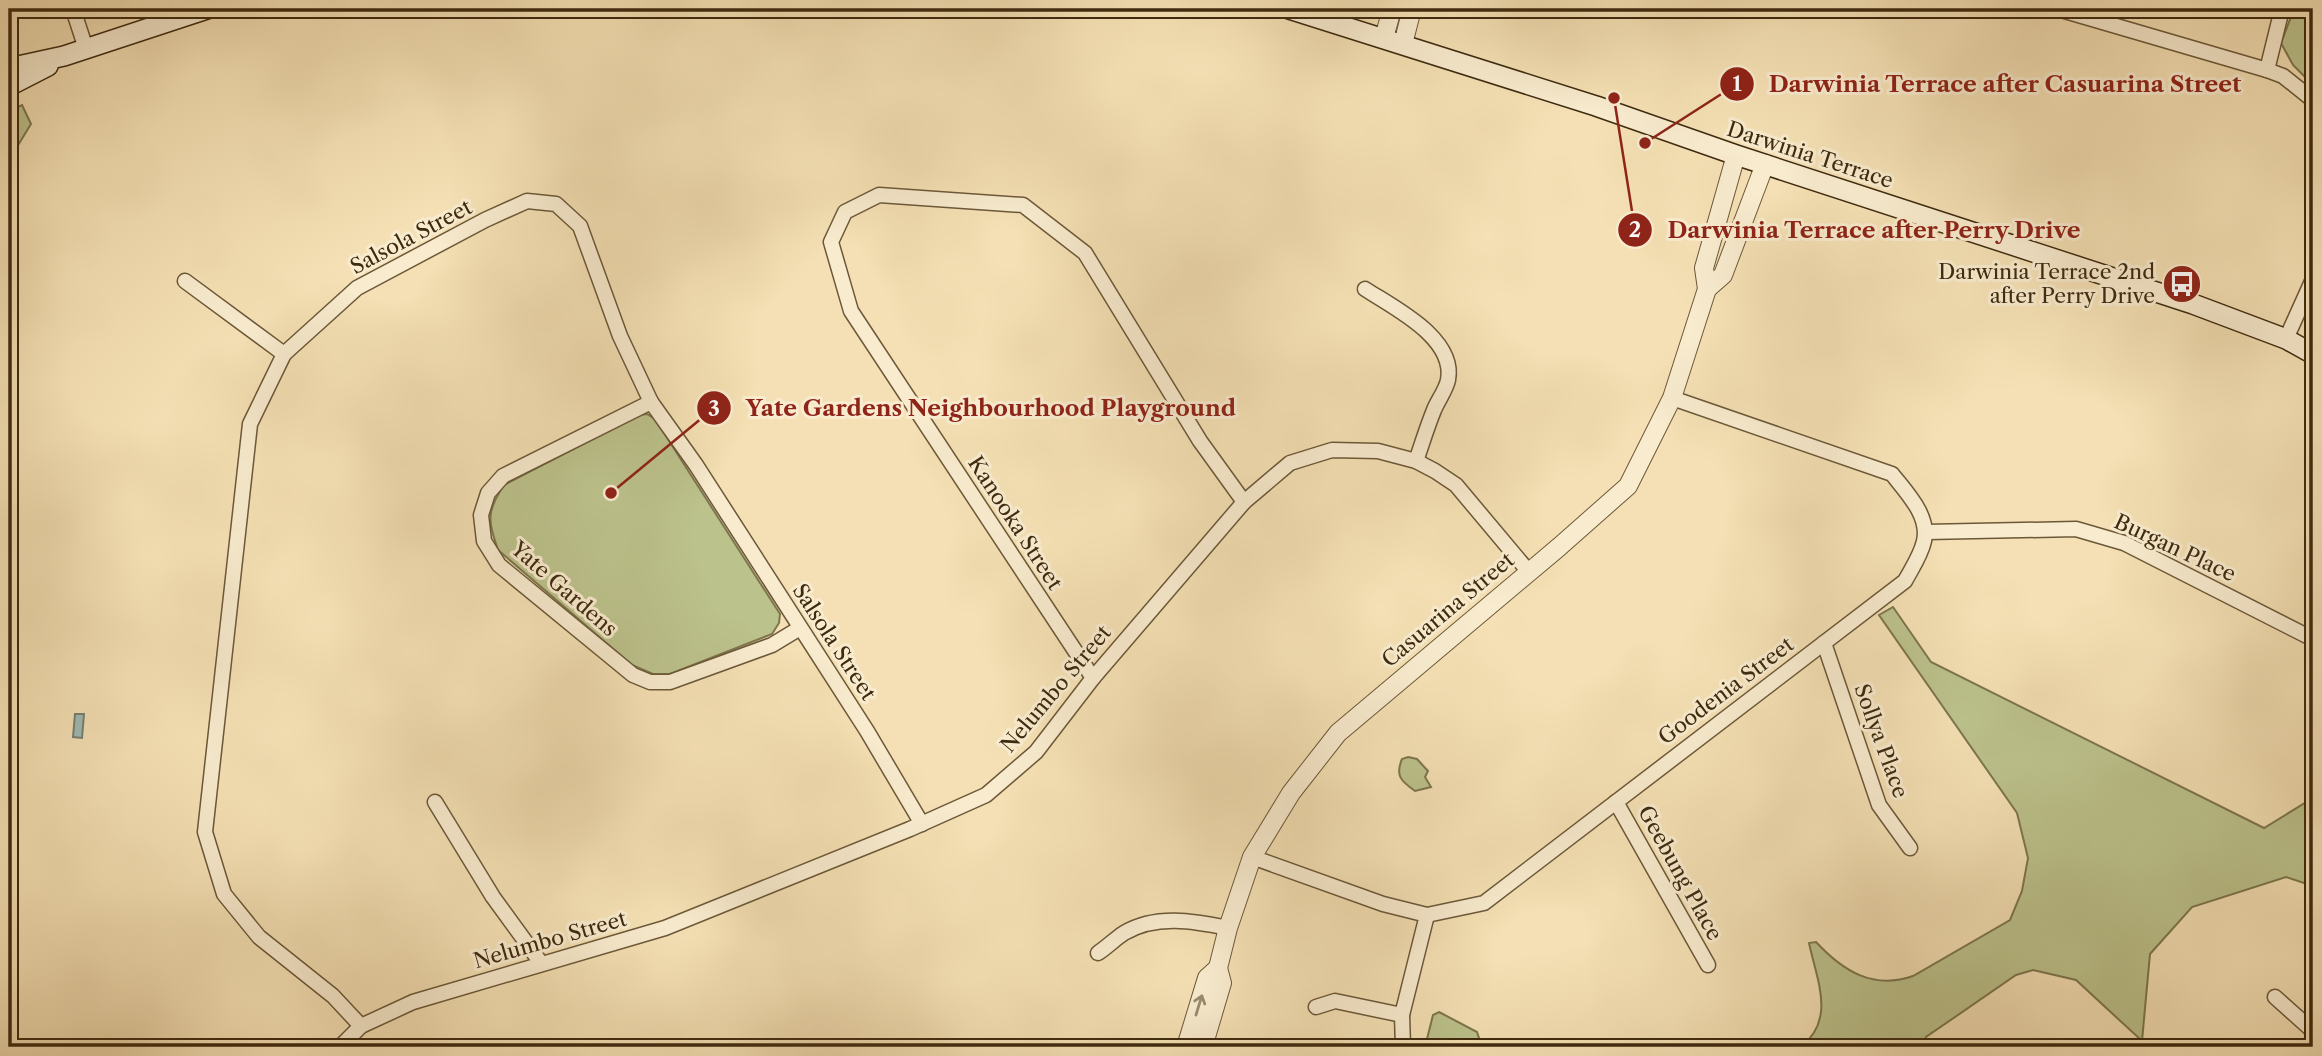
<svg xmlns="http://www.w3.org/2000/svg" width="2322" height="1056" viewBox="0 0 2322 1056" font-family="'Libre Caslon Text',serif">
  <style>
    .green { fill: #bcc28c; stroke: #7d764e; stroke-width: 2 }
    .water { fill: #9fbbb6; stroke: #788173; stroke-width: 2 }
    .lines { fill: none; stroke-linecap: round; stroke-linejoin: round }
    .minor-casing { stroke: #6c5838; stroke-width: 17 }
    .tertiary-casing { stroke: #6c5838; stroke-width: 20 }
    .secondary-casing { stroke: #3e2a0f; stroke-width: 22 }
    .minor { stroke: #f8ebce; stroke-width: 14 }
    .tertiary { stroke: #f8ebce; stroke-width: 18 }
    .secondary { stroke: #f8ebce; stroke-width: 19 }
    .oneway { stroke: #9b8a6e }
    .labels { text-anchor: middle; stroke-width: 6; stroke-linejoin: round; paint-order: stroke }
    .street-label { font-size: 21px; fill: #3e2a0f; stroke: #f8ebce }
    .poi-label { font-size: 21px; fill: #3e2a0f; stroke: #f8ebce; text-anchor: end }
    .leader { fill: none; stroke: #8f2418; stroke-width: 2.5 }
    .callout-dot { fill: #8f2418; stroke: #f8ebce; stroke-width: 2.5 }
    .mark-label { font-size: 21px; text-anchor: middle; font-weight: bold; fill: #fff }
    .callout-label { font-size: 23px; text-anchor: middle; font-weight: bold; fill: #8f2418; stroke: #f8ebce; stroke-width: 6; stroke-linejoin: round; paint-order: stroke }
  </style>
  <rect width="100%" height="100%" fill="#f4e0b4"/>
  <filter id="stains"><feTurbulence type="fractalNoise" baseFrequency=".00286" numOctaves="4"/><feColorMatrix values="0 0 0 0 .2 0 0 0 0 .09 0 0 0 0 .02 0 0 0 .5 -.17"/></filter>
  <radialGradient id="worn" r=".72"><stop offset=".6" stop-color="#630" stop-opacity="0"/><stop offset="1" stop-color="#630" stop-opacity=".3"/></radialGradient>
  <g class="green">
    <path d="M2294,9H2313V85L2293,65L2281,43Z"/>
    <path d="M22,105L31,124L9,160V111Z"/>
    <path d="M647,414L655,419L780,614L779,623L772,634L670,674H653L632,665L498,550C488,520 486,512 504,485L639,415Z"/>
    <path d="M1893,607L1931,662L2264,828L2313,798V886L2286,877L2192,907L2150,954L2142,1041L2076,980L2033,970L2016,975L1926,1037L1922,1047H1801C1836,1019 1817,981 1809,943L1816,942C1843,971 1873,990 1913,976L2010,920L2022,891L2028,858L2017,813L1879,615Z"/>
    <path d="M1408,757L1417,759L1428,771L1425,777L1431,787L1415,791C1401,781 1395,776 1402,759Z"/>
    <path d="M1439,1012L1477,1032L1482,1047H1448L1427,1039L1433,1015Z"/>
  </g>
  <path class="water" d="M75,714H84L82,738L73,737Z"/>
  <g class="lines">
    <g class="minor-casing">
      <g id="minor">
        <path d="M73,9L86,49"/>
        <path d="M2058,9L2267,70L2283,76L2313,100"/>
        <path d="M2267,70L2282,9"/>
        <path d="M185,281L284,354"/>
        <path d="M1365,289C1394,308 1456,338 1448,380C1446,390 1438,400 1434,410C1427,427 1422,444 1416,461"/>
        <path d="M2286,339L2313,279"/>
        <path d="M651,402L503,476L488,493L481,515L484,541L499,565L633,675L650,682H670L772,645L800,628"/>
        <path d="M1926,532L2076,529L2124,543L2313,639"/>
        <path d="M1824,643L1879,805L1910,848"/>
        <path d="M1093,678L851,311L831,242L845,212L879,195L1023,205L1085,253L1200,441L1244,502"/>
        <path d="M435,802L493,897L541,963"/>
        <path d="M1616,802L1708,965"/>
        <path d="M1252,857L1383,904L1427,915L1484,903L1905,581C1912,568 1921,555 1924,541C1930,516 1906,492 1892,474L1672,398"/>
        <path d="M1098,953C1107,947 1115,939 1124,933C1156,914 1194,921 1228,928"/>
        <path d="M2275,997L2313,1031"/>
        <path d="M1316,1007L1335,1001L1402,1015"/>
        <path d="M361,1026L333,996L259,937L224,894L205,832L250,424L284,354L357,288L485,220L527,201L556,204L580,226L620,336L651,402L696,465L867,731L922,824"/>
        <path d="M340,1047L361,1026L413,1002L665,928L910,829L986,795L1036,752L1093,678L1244,502L1290,463L1332,450L1378,451L1416,461L1435,471L1456,485L1529,572"/>
        <path d="M1403,1047L1402,1015L1427,915"/>
      </g>
    </g>
    <g class="tertiary-casing">
      <g id="tertiary">
        <path d="M1384,38L1392,9"/>
        <path d="M1403,44L1412,9"/>
        <path d="M1707,289L1723,275L1765,164"/>
        <path d="M1186,1047L1207,978L1218,968"/>
        <path d="M1203,1047L1222,983L1218,968L1228,928L1252,857L1291,793L1338,733L1559,547L1628,486L1672,398L1707,289L1704,268L1736,155"/>
      </g>
    </g>
    <g class="secondary-casing">
      <g id="secondary">
        <path d="M1289,9L1596,106L1736,155L2193,304L2286,339L2313,354"/>
        <path d="M9,68L64,56L207,9"/>
        <path d="M9,86L48,66"/>
      </g>
    </g>
    <use href="#minor" class="minor"/>
    <use href="#tertiary" class="tertiary"/>
    <use href="#secondary" class="secondary"/>
  </g>
  <defs><path id="oneway-shaft" d="M-6 0H5M1.5-3L5.5 0L1.5 3" fill="none" stroke-width="1.6" stroke-linecap="round" stroke-linejoin="round" transform="scale(1.75)"/></defs>
  <use class="oneway" href="#oneway-shaft" transform="translate(1199 1005) rotate(-73)"/>
  <defs>
    <g id="bus-disc" transform="scale(2.0125)"><circle r="9.5" fill="#8f2418" stroke="#f8ebce"/><path d="M-5-6H5V4H4V6H2V4H-2V6H-4V4H-5ZM-3.5-4V0h7V-4ZM-3.5 1.2v1.5H-2V1.2ZM2 1.2v1.5H3.5V1.2Z" fill="#fff"/></g>
  </defs>
  <g fill-rule="evenodd">
    <use href="#bus-disc" x="2182" y="284"/>
  </g>
  <g class="labels">
    <g class="street-label">
      <text transform="translate(1810 155) rotate(18)" y="7">Darwinia Terrace</text>
      <text transform="translate(411 237) rotate(-28)" y="7">Salsola Street</text>
      <text transform="translate(1015 523) rotate(57)" y="7">Kanooka Street</text>
      <text transform="translate(2175 548) rotate(25)" y="7">Burgan Place</text>
      <text transform="translate(564 589) rotate(41)" y="7">Yate Gardens</text>
      <text transform="translate(1448 610) rotate(-40)" y="7">Casuarina Street</text>
      <text transform="translate(834 642) rotate(57)" y="7">Salsola Street</text>
      <text transform="translate(1056 689) rotate(-50)" y="7">Nelumbo Street</text>
      <text transform="translate(1726 691) rotate(-37)" y="7">Goodenia Street</text>
      <text transform="translate(1881 741) rotate(70)" y="7">Sollya Place</text>
      <text transform="translate(1680 873) rotate(61)" y="7">Geebung Place</text>
      <text transform="translate(550 940) rotate(-16)" y="7">Nelumbo Street</text>
    </g>
    <g class="poi-label">
      <text x="2155" y="279">Darwinia Terrace 2nd<tspan x="2155" dy="24">after Perry Drive</tspan></text>
    </g>
  </g>
  <path class="leader" d="M1645 143L1737 84M1614 98L1635 230M611 493L714 408"/>
  <g class="callout-dot">
    <circle cx="1645" cy="143" r="7"/>
    <circle cx="1614" cy="98" r="7"/>
    <circle cx="611" cy="493" r="7"/>
    <circle cx="1737" cy="84" r="18"/>
    <circle cx="1635" cy="230" r="18"/>
    <circle cx="714" cy="408" r="18"/>
  </g>
  <g class="mark-label">
    <text x="1737" y="91">1</text>
    <text x="1635" y="237">2</text>
    <text x="714" y="416">3</text>
  </g>
  <g class="callout-label">
    <text x="2005" y="92">Darwinia Terrace after Casuarina Street</text>
    <text x="1874" y="238">Darwinia Terrace after Perry Drive</text>
    <text x="991" y="416">Yate Gardens Neighbourhood Playground</text>
  </g>
  <rect width="2322" height="1056" fill="none" stroke="#f4e0b4" stroke-width="35"/>
  <rect x="10" y="10" width="2301" height="1035" fill="none" stroke="#3e2a0f" stroke-width="3.5"/>
  <rect x="18" y="18" width="2287" height="1021" fill="none" stroke="#3e2a0f" stroke-width="2"/>
  <rect width="100%" height="100%" filter="url(#stains)"/>
  <rect width="100%" height="100%" fill="url(#worn)"/>
</svg>
